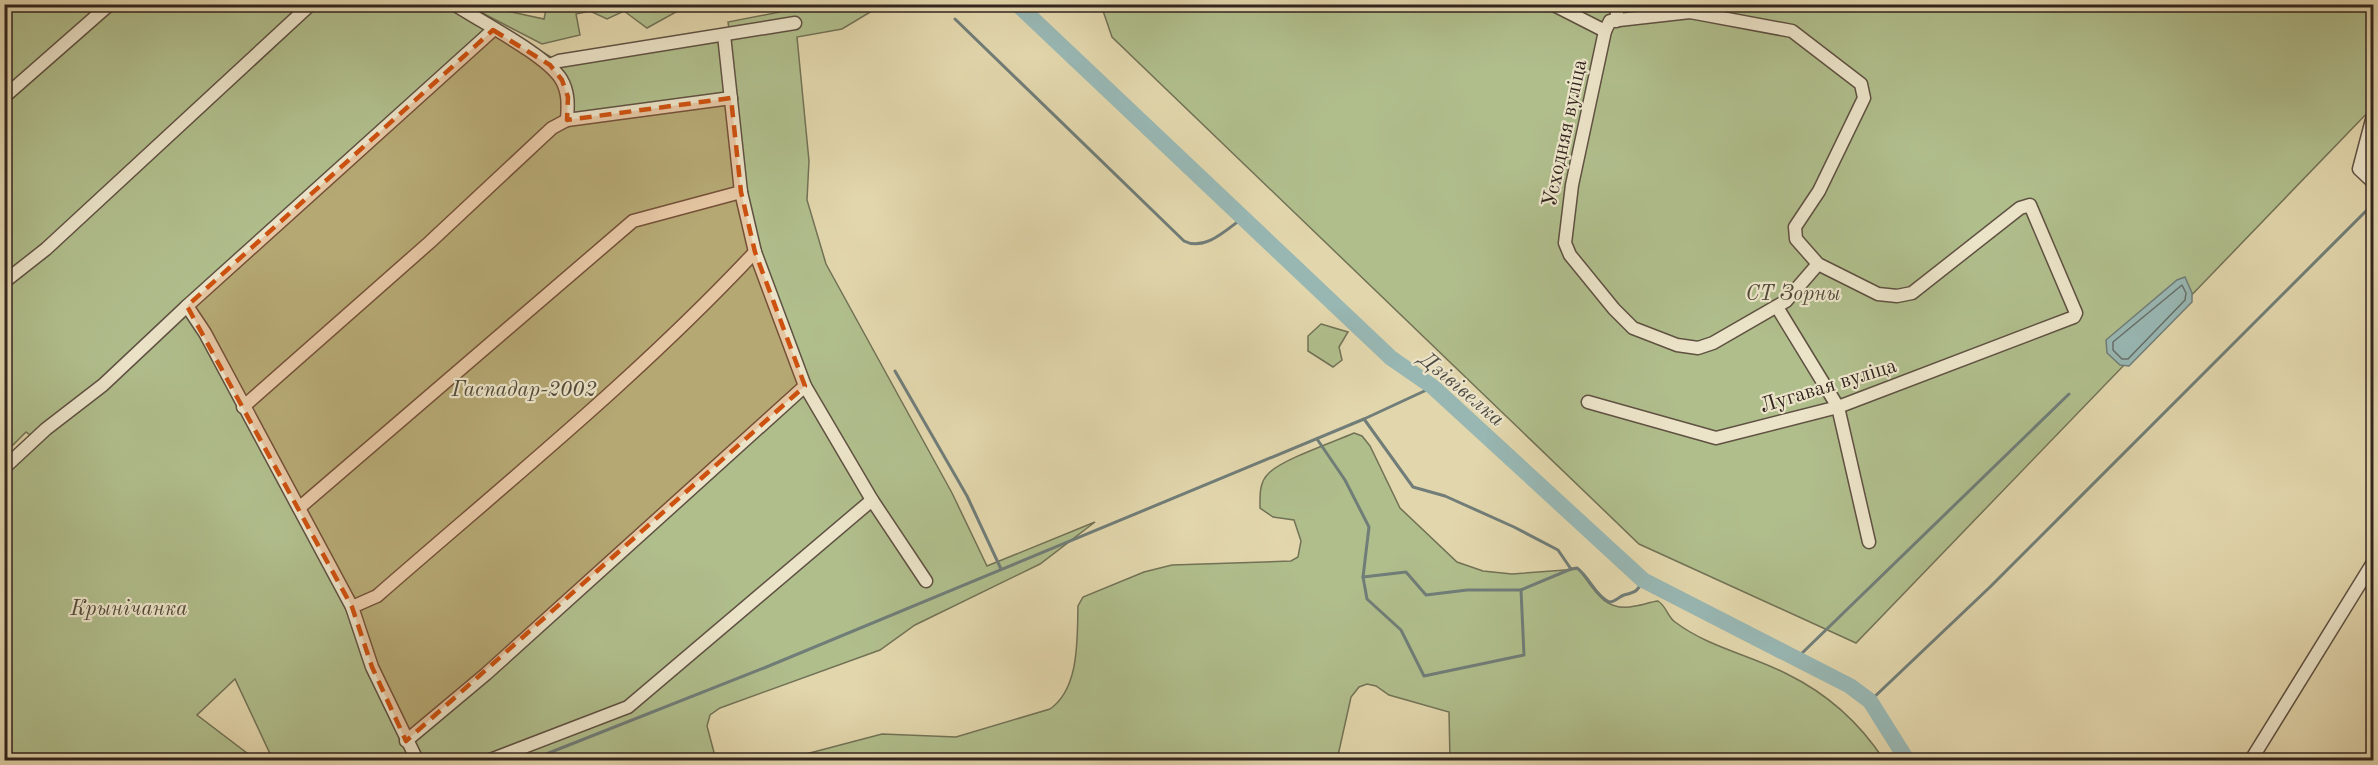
<svg xmlns="http://www.w3.org/2000/svg" width="2378" height="765" viewBox="0 0 2378 765" font-family="'Old Standard TT',serif">
  <style>
    .green { fill: #b0be8c; stroke: #727256; stroke-width: 1.5 }
    .water { fill: #98b7b3; stroke: #707d78; stroke-width: 1.5 }
    .lines { fill: none; stroke-linecap: round; stroke-linejoin: round }
    .shore { stroke: #666e69; stroke-width: 1.5 }
    .stream { stroke: #707d78; stroke-width: 3 }
    .river { stroke: #98b7b3; stroke-width: 16 }
    .minor-casing { stroke: #5f5142; stroke-width: 15 }
    .minor { stroke: #ece4c9; stroke-width: 12 }
    .marked { fill: #cd510f; fill-opacity: 0.2; stroke: #cd510f; stroke-width: 4.5; stroke-dasharray: 12 8; stroke-linejoin: round }
    .labels { text-anchor: middle; stroke-width: 4.5; stroke-linejoin: round; paint-order: stroke }
    .street-label { font-size: 21px; fill: #33251f; stroke: #ece4c9 }
    .park-label { font-size: 21px; font-style: italic; fill: #524b3a; stroke: #ece4c9 }
    .water-label { font-size: 22px; font-style: italic; fill: #4c4a44; stroke: #ece4c9 }
  </style>
  <rect width="100%" height="100%" fill="#e2d6ac"/>
  <filter id="stains"><feTurbulence type="fractalNoise" baseFrequency=".00333" numOctaves="4"/><feColorMatrix values="0 0 0 0 .2 0 0 0 0 .09 0 0 0 0 .02 0 0 0 .5 -.17"/></filter>
  <radialGradient id="worn" r=".72"><stop offset=".6" stop-color="#630" stop-opacity="0"/><stop offset="1" stop-color="#630" stop-opacity=".3"/></radialGradient>
  <g class="green">
    <path d="M5,5H461L563,64L731,40L728,22L816,5H882L842,29L797,37L809,161L807,200L826,264L952,493L987,566L1095,522L1040,564L915,625L880,650L720,708L710,715L707,726L716,760H273L235,679L197,715L256,760H5V476L38,441L26,432L5,453Z"/>
    <path d="M467,5H506L507,11L544,19L547,5H671L676,12L647,28L624,11L607,19L590,11L576,14L580,35L542,44Z"/>
    <path d="M1101,5H2373V107L1856,643L1639,544L1112,37Z"/>
    <path d="M1321,324L1348,332L1339,347L1342,360L1333,367L1308,351V336Z"/>
    <path d="M1354,433L1362,436L1370,446L1400,508L1457,562L1483,571L1512,574L1579,569C1594,590 1605,613 1635,606C1643,605 1650,602 1658,601C1667,607 1667,616 1675,622C1708,647 1750,655 1787,674C1828,694 1859,722 1884,760H1450L1449,712L1389,695L1376,686L1367,684L1359,687L1351,697L1337,760H783L882,734L956,737L1050,709C1080,688 1077,638 1078,606L1083,597L1144,572L1172,565L1291,561L1298,557L1301,541L1294,520L1273,517L1260,508C1260,495 1259,482 1269,473C1283,459 1334,442 1354,433Z"/>
  </g>
  <path class="water" d="M2185,277L2192,293V302L2129,366L2120,365L2107,353L2106,340L2177,280Z"/>
  <g class="lines">
    <path class="shore" d="M2182,285L2186,293L2185,300L2128,359H2122L2113,350V342Z"/>
    <g class="stream">
      <path d="M955,19L1184,241C1205,252 1227,229 1244,217"/>
      <path d="M895,371L967,496L1001,569"/>
      <path d="M1364,419L1413,487L1445,496L1514,527L1558,550L1571,569L1577,568C1590,578 1595,595 1609,602C1616,602 1618,597 1624,595C1636,592 1637,592 1643,580"/>
      <path d="M1317,439L1345,480L1369,527L1363,577L1367,599L1401,630L1424,676L1524,655L1521,590L1571,569"/>
      <path d="M1363,577L1406,572L1426,595L1467,590H1521"/>
      <path d="M1798,657L2069,394"/>
      <path d="M1870,701L1990,587L2374,203"/>
      <path d="M531,760L764,668L1364,419L1433,387"/>
    </g>
    <path class="river" d="M1017,4L1391,358L1433,387L1643,580L1850,686L1870,701L1907,760"/>
    <g class="minor-casing">
      <g id="minor">
        <path d="M454,4C481,22 546,55 561,79C569,92 568,106 567,120"/>
        <path d="M1552,4L1605,31"/>
        <path d="M1616,21L1618,4"/>
        <path d="M724,35L741,192L755,252L805,386L872,500L926,581"/>
        <path d="M550,65L559,61L795,23"/>
        <path d="M4,97L110,4"/>
        <path d="M2374,112L2359,169L2374,183"/>
        <path d="M4,282L46,249L311,4"/>
        <path d="M1777,307L1838,407L1869,542"/>
        <path d="M1588,402L1716,438L1838,407L2074,317L2076,313L2030,205L2020,208L1912,293L1897,296L1878,294L1818,264L1796,239L1795,227L1819,191L1864,98L1861,84L1792,31L1690,12L1610,21L1605,31L1572,185L1565,243L1570,255L1614,309L1633,328L1677,345L1698,348L1713,343L1786,301L1818,264"/>
        <path d="M243,407L430,242L552,128L567,120L731,98"/>
        <path d="M4,468L46,429L103,385L187,306"/>
        <path d="M299,508L633,221L741,192"/>
        <path d="M352,607L377,596C505,484 639,376 755,252"/>
        <path d="M406,741L486,674L805,386"/>
        <path d="M417,760L372,667L352,607L205,333L187,306L493,30"/>
        <path d="M490,760L628,707L872,500"/>
        <path d="M2251,760L2374,561"/>
      </g>
    </g>
    <use href="#minor" class="minor"/>
  </g>
  <path class="marked" d="M493,30L550,65L562,80L568,97L567,120L731,98L741,192L755,252L805,386L406,741L372,667L352,607L187,306Z"/>
  <g class="labels">
    <g class="street-label">
      <text transform="translate(1564 133) rotate(-78)" y="7">Усходняя вуліца</text>
      <text transform="translate(1828 385) rotate(-17)" y="7">Лугавая вуліца</text>
    </g>
    <g class="park-label">
      <text x="1793" y="300">СТ Зорны</text>
      <text x="524" y="396">Гаспадар-2002</text>
      <text x="129" y="615">Крынічанка</text>
    </g>
    <g class="water-label">
      <text transform="translate(1463 388) rotate(40)" y="8">Дзівівелка</text>
    </g>
  </g>
  <rect width="2378" height="765" fill="none" stroke="#e2d6ac" stroke-width="24"/>
  <rect x="6" y="6" width="2366" height="753" fill="none" stroke="#33251f" stroke-width="3"/>
  <rect x="12" y="12" width="2354" height="741" fill="none" stroke="#33251f" stroke-width="1.5"/>
  <rect width="100%" height="100%" filter="url(#stains)"/>
  <rect width="100%" height="100%" fill="url(#worn)"/>
</svg>
